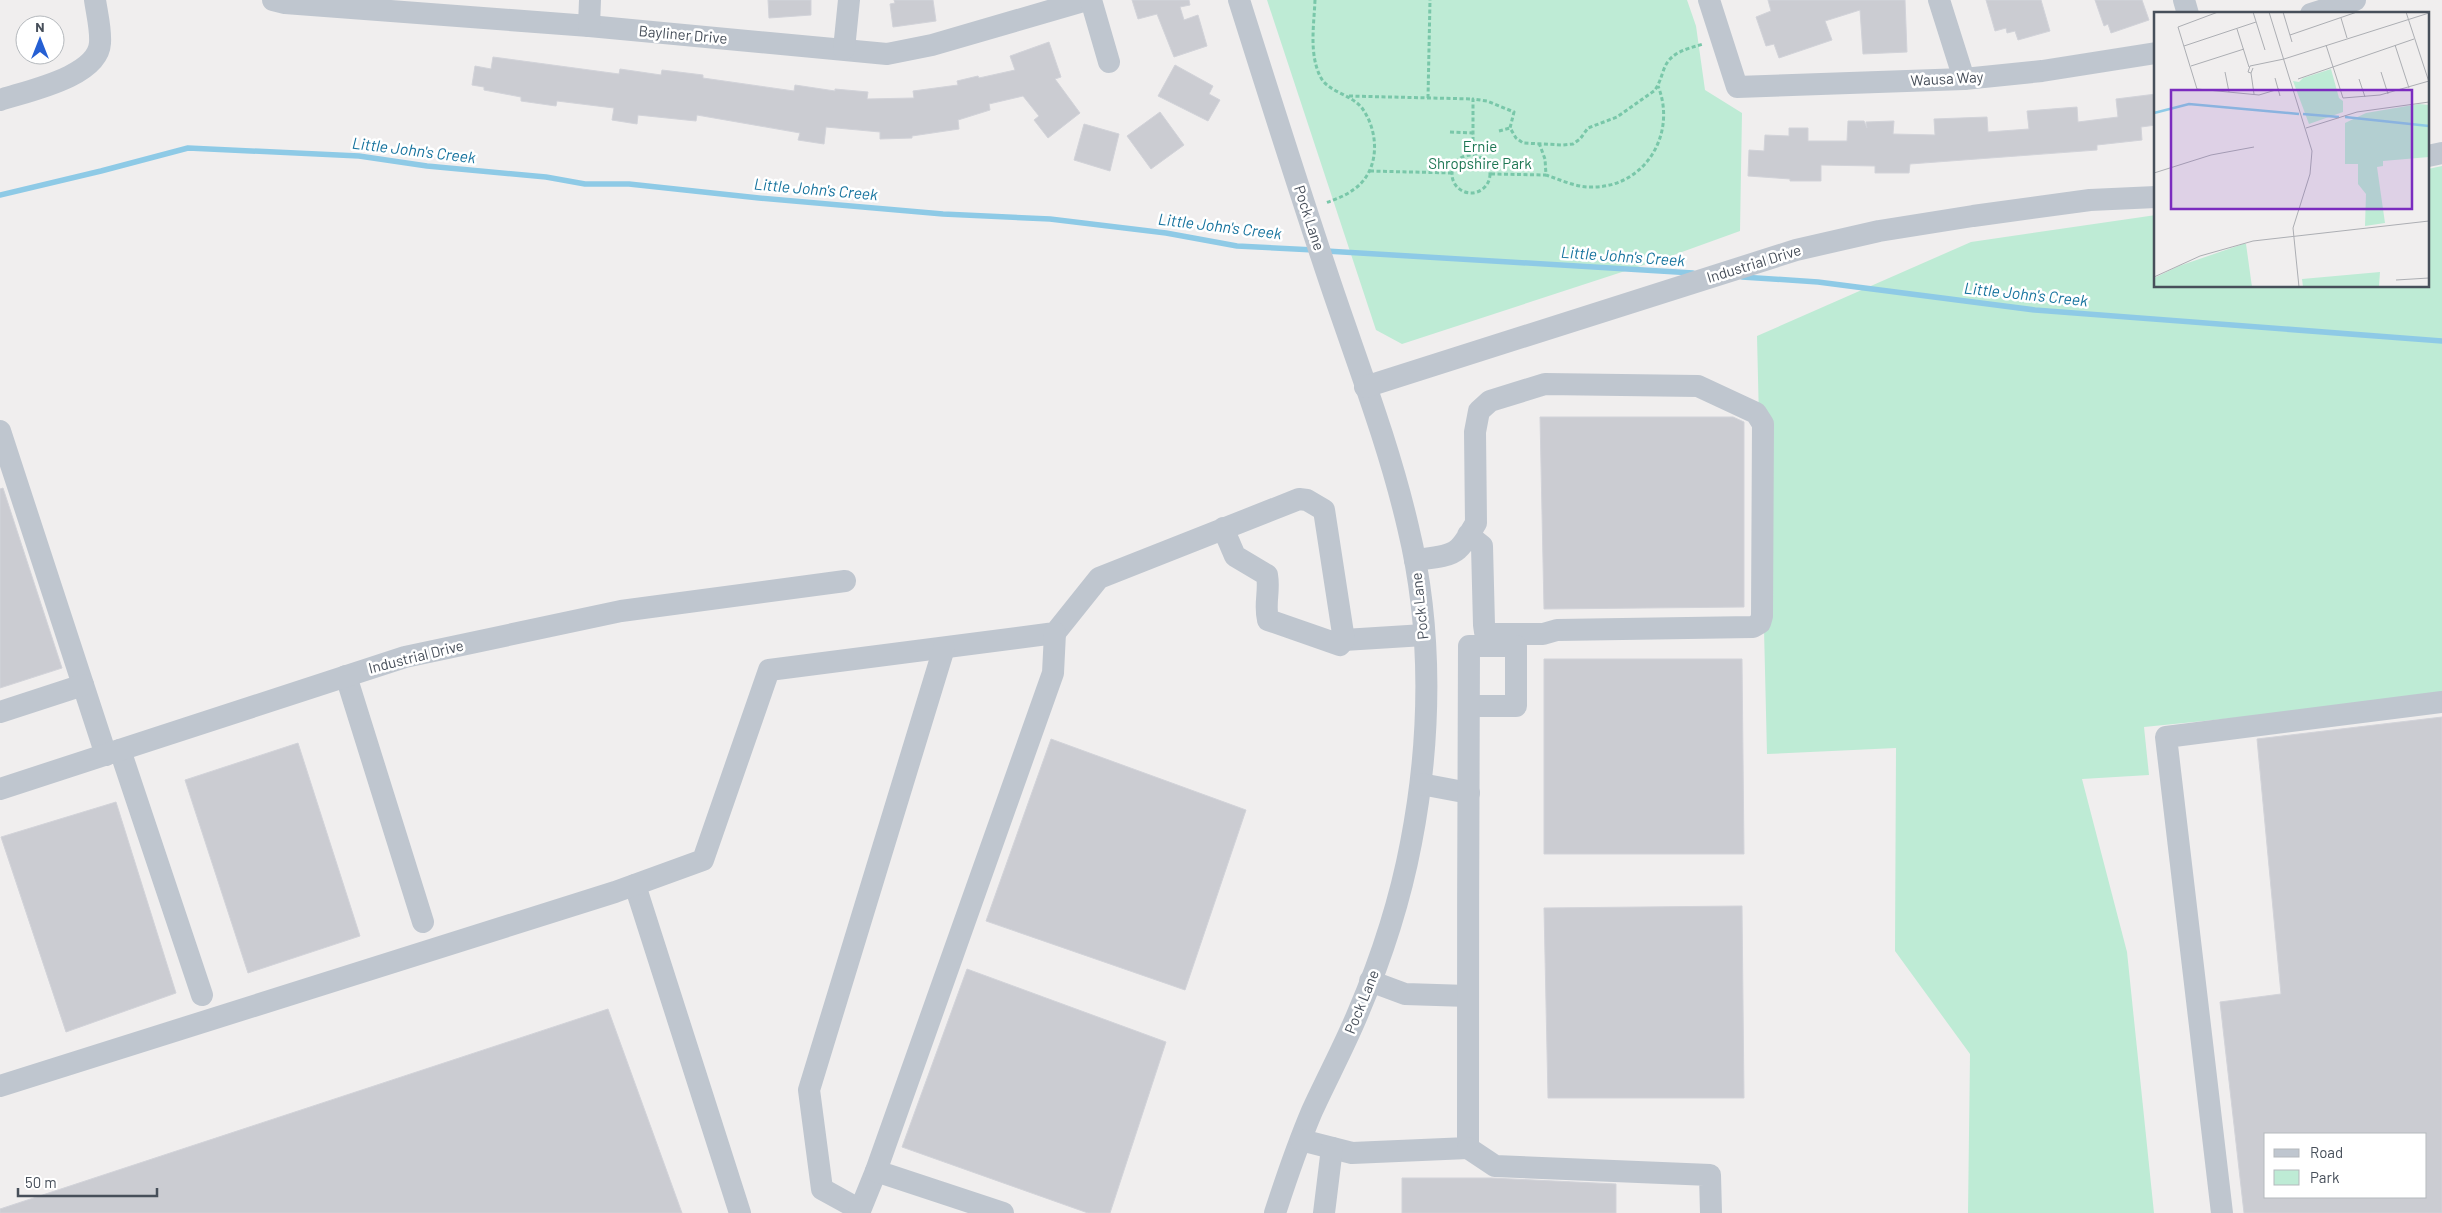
<svg xmlns="http://www.w3.org/2000/svg" width="2442" height="1213" viewBox="0 0 2442 1213" font-family="Barlow,sans-serif">
  <style>
    .green { fill: #beebd5 }
    .lines { fill: none; stroke-linecap: round; stroke-linejoin: round }
    .stream { stroke: #8ecae6; stroke-width: 5.5 }
    .building { fill: #cbccd2; stroke: #d2d3d9; fill-rule: evenodd }
    .path { stroke: #79c7a9; stroke-width: 3; stroke-dasharray: 4 2.5; stroke-linecap: butt }
    .minor { stroke: #bfc6cf; stroke-width: 22 }
    .labels { text-anchor: middle; stroke-width: 5; stroke-linejoin: round; paint-order: stroke }
    .street-label { font-size: 15px; fill: #474f5a; stroke: #fff }
    .park-label { font-size: 15px; fill: #1d7653; stroke: #fff }
    .water-label { font-size: 16px; font-style: italic; fill: #16739e; stroke: #fff }
    .inset-river { fill: none; stroke: #8ecae6; stroke-width: 2.5 }
    .inset-road { fill: none; stroke: #acaeb3; stroke-width: 1 }
    .view { fill: #7b2cbf; fill-opacity: 0.15; stroke: #7b2cbf; stroke-width: 2.5 }
    .inset-edge { fill: none; stroke: #474f5a; stroke-width: 2.5 }
  </style>
  <rect width="100%" height="100%" fill="#f0eeee"/>
  <g class="green">
    <path d="M1267,0H1687L1696,26L1705,90L1742,113L1740,231L1668,257L1402,344L1376,330Z"/>
    <path d="M2442,166V697L2144,727L2149,775L2082,779L2127,952L2154,1213H1968L1970,1054L1895,951L1896,748L1767,754L1757,336L1971,242L2156,215V286H2428V169Z"/>
  </g>
  <g class="lines">
    <g class="stream">
      <path d="M0,195L101,171L188,148L359,156L427,166L546,177L585,184H629L759,198L943,214L1050,219L1166,233L1237,246L1314,250"/>
      <path d="M1326,251L1693,273"/>
      <path d="M1742,277L1818,282L2035,310L2442,341"/>
    </g>
  </g>
  <g class="building">
    <path d="M768,0H811V15L769,18Z"/>
    <path d="M894,0H933L936,21L893,27L890,4L895,3Z"/>
    <path d="M1132,0H1189L1190,5L1180,7L1184,20L1198,15L1207,46L1174,57L1157,14L1138,19Z"/>
    <path d="M1768,0H1905L1907,52L1863,54L1860,10L1825,21L1832,40L1779,58L1774,44L1766,46L1756,17L1771,11Z"/>
    <path d="M1986,0H2041L2050,31L2018,40L2015,31L2007,33L2006,28L1995,31Z"/>
    <path d="M2095,0H2142L2149,20L2111,33L2108,24L2104,26Z"/>
    <path d="M1049,42L1061,77L1055,79L1080,113L1048,138L1034,120L1039,116L1023,96L989,104L990,110L958,120L959,129L912,136V138L880,139V132L826,127L824,144L798,140L800,133L697,115L696,121L638,115L637,124L612,120L614,108L557,101L556,106L521,101V97L484,90V87L472,85L475,66L491,69L493,57L619,74L620,69L661,75L662,70L703,75V78L794,91L795,85L835,91V89L868,92L867,99L914,98L913,91L958,85L957,81L978,76L979,78L1015,70L1010,56Z"/>
    <path d="M1175,65L1213,86L1209,94L1220,100L1208,121L1158,96Z"/>
    <path d="M2156,94V125L2141,127L2142,140L2097,145V150L1910,164L1909,173H1875V166L1821,165V181H1790V179L1748,176L1749,150L1764,151L1765,135L1789,136V128H1808V141H1847L1848,121H1864L1867,128L1866,122L1894,121L1893,134L1935,135L1934,119L1987,117L1988,132L2029,129L2027,111L2077,107L2078,122L2118,117L2116,99Z"/>
    <path d="M1160,112L1184,145L1151,169L1127,136Z"/>
    <path d="M1084,124L1119,134L1110,171L1074,160Z"/>
    <path d="M1540,417H1733L1744,422V607L1544,609Z"/>
    <path d="M3,488L62,668L0,688V489Z"/>
    <path d="M1544,659H1742L1744,854H1544Z"/>
    <path d="M2442,717V1213H2244L2220,1002L2281,994L2257,739ZM2266,1134H2426V1197H2266Z"/>
    <path d="M1051,739L1246,810L1185,990L986,921Z"/>
    <path d="M298,743L360,936L248,973L185,780Z"/>
    <path d="M116,802L176,993L66,1032L1,837Z"/>
    <path d="M1742,906L1744,1098H1548L1544,908Z"/>
    <path d="M967,969L1166,1042L1110,1213H1088L902,1147Z"/>
    <path d="M608,1009L682,1213H0V1209Z"/>
    <path d="M1402,1178H1491L1616,1184V1213H1402Z"/>
  </g>
  <g class="lines">
    <g class="path">
      <path d="M1315,0C1314,25 1309,53 1320,76C1327,92 1351,94 1362,108C1380,133 1380,172 1353,190C1345,196 1334,200 1325,203"/>
      <path d="M1349,96L1473,99"/>
      <path d="M1428,98L1430,0"/>
      <path d="M1499,131L1510,128"/>
      <path d="M1450,132L1473,133"/>
      <path d="M1539,143L1545,159L1546,175C1561,180 1577,188 1594,187C1646,186 1677,133 1658,86"/>
      <path d="M1473,154V99L1487,101L1514,112L1510,128L1516,138L1523,143L1563,145L1573,144L1580,139L1588,128L1617,117L1654,91C1659,85 1661,77 1664,69C1670,52 1687,49 1703,44"/>
      <circle cx="1471" cy="174" r="19"/>
      <path d="M1370,171L1452,173"/>
      <path d="M1491,174L1546,175"/>
    </g>
    <g class="minor">
      <path d="M273,0L285,3L589,26L887,54L932,45L1087,0"/>
      <path d="M1091,0L1109,62"/>
      <path d="M1239,0C1269,95 1299,190 1331,285C1358,365 1389,445 1408,527C1433,630 1431,740 1411,843C1400,901 1381,959 1358,1013C1344,1047 1327,1078 1312,1111C1298,1144 1286,1179 1275,1213"/>
      <path d="M1709,0L1737,87L1964,79L2042,71L2156,53"/>
      <path d="M1939,0L1964,79"/>
      <path d="M2184,0L2188,14"/>
      <path d="M2311,14L2355,0"/>
      <path d="M589,26L590,0"/>
      <path d="M844,49L849,0"/>
      <path d="M0,100C27,91 98,77 100,43C101,29 97,14 95,0"/>
      <path d="M2428,156L2442,153"/>
      <path d="M1365,387L1796,250L1879,231L1973,216L2090,200L2156,197"/>
      <path d="M0,431L106,755"/>
      <path d="M1415,560C1428,558 1448,558 1458,549C1465,543 1471,531 1476,523L1475,432L1479,411L1490,401L1545,384L1698,386L1756,413L1763,424L1762,616L1760,623L1753,627L1557,630L1543,634H1489L1485,632L1484,625L1482,546L1468,535"/>
      <path d="M1344,640L1424,635"/>
      <path d="M346,676L423,922"/>
      <path d="M0,712L83,685"/>
      <path d="M120,750L202,995"/>
      <path d="M1421,784L1469,793"/>
      <path d="M0,789L405,657L621,611L845,581"/>
      <path d="M635,885L740,1213"/>
      <path d="M1370,981L1405,994L1468,996"/>
      <path d="M0,1086L615,892L703,860L769,670L1055,633L1099,578L1299,499L1307,500L1324,510L1344,640L1340,645L1268,620C1264,604 1270,591 1267,575L1235,556L1223,528"/>
      <path d="M1301,1140L1352,1153L1468,1148C1468,981 1468,813 1469,646H1516V706H1469"/>
      <path d="M1468,1148L1495,1166L1710,1175L1711,1213"/>
      <path d="M860,1210L822,1189L809,1090L944,648"/>
      <path d="M859,1213L876,1171"/>
      <path d="M1003,1213L876,1171L1053,673L1055,633"/>
      <path d="M1324,1213L1332,1148"/>
      <path d="M2222,1213L2166,737L2442,702"/>
    </g>
  </g>
  <g class="labels">
    <g class="street-label">
      <text transform="translate(683 35) rotate(5)" y="5">Bayliner Drive</text>
      <text transform="translate(1947 79) rotate(-3)" y="5">Wausa Way</text>
      <text transform="translate(1309 218) rotate(72)" y="5">Pock Lane</text>
      <text transform="translate(1754 264) rotate(-17)" y="5">Industrial Drive</text>
      <text transform="translate(1420 606) rotate(-96)" y="5">Pock Lane</text>
      <text transform="translate(416 657) rotate(-14)" y="5">Industrial Drive</text>
      <text transform="translate(1362 1002) rotate(-68)" y="5">Pock Lane</text>
    </g>
    <g class="park-label">
      <text x="1480" y="152">Ernie<tspan x="1480" dy="17">Shropshire Park</tspan></text>
    </g>
    <g class="water-label">
      <text transform="translate(414 150) rotate(7)" y="6">Little John's Creek</text>
      <text transform="translate(816 189) rotate(5)" y="6">Little John's Creek</text>
      <text transform="translate(1220 226) rotate(7)" y="6">Little John's Creek</text>
      <text transform="translate(1623 256) rotate(4)" y="6">Little John's Creek</text>
      <text transform="translate(2026 294) rotate(6)" y="6">Little John's Creek</text>
    </g>
  </g>
  <g transform="translate(2154 12)">
    <rect width="275" height="275" fill="#f0eeee"/>
    <path d="M177,57L185,86L189,89V100L155,112L139,69L145,70L149,66ZM265,92L275,93V145L229,149V154L223,155L231,211L211,214L212,182L204,172V152H191V111L212,101ZM89,232H92L98,275H0V266L25,254ZM226,260L225,274L149,275L148,267Z" fill="#beebd5"/>
    <path class="inset-river" d="M0,101L35,92L145,102M149,102L185,105M191,105L275,114"/>
    <path class="inset-road" d="M64,0L24,15L43,77L105,83L125,77M99,0L111,38M115,0L158,139L156,162L139,216L145,275M129,0L138,30M252,0L275,70M187,6L193,26M83,17L95,55M136,23L203,0M172,33L189,86L226,83L275,69M241,33L255,76M30,34L102,10M37,54L90,37M99,56L97,61L94,60L96,54L130,47L275,1M71,60L75,80M227,60L234,82M97,61L100,82M121,66L126,84M144,67L260,27M205,67L211,85M152,116L203,100L275,90M0,161L57,143L100,135M0,265L46,244L99,229L275,209M242,268L275,266"/>
    <path class="view" d="M17,78H258V197H17Z"/>
    <rect width="275" height="275" class="inset-edge"/>
  </g>
  <rect x="2264" y="1133" width="162" height="65" fill="#ffffff" stroke="#b5b9bd"/>
  <rect x="2274" y="1149" width="25" height="8" fill="#bfc6cf" stroke="#b5b9bd"/>
  <text x="2310" y="1158" font-size="15" fill="#474f5a">Road</text>
  <rect x="2274" y="1170" width="25" height="15" fill="#beebd5" stroke="#b5b9bd"/>
  <text x="2310" y="1183" font-size="15" fill="#474f5a">Park</text>
  <g transform="translate(40 40)"><circle r="24" fill="#ffffff" stroke="#b5b9bd"/>
  <path d="M0-4L9 19L0 12L-9 19Z" fill="#255fd3"/>
  <text y="-8" font-size="14" font-weight="bold" text-anchor="middle" fill="#474f5a">N</text>
  </g>
  <path d="M18 1188v8h139v-8" fill="none" stroke="#474f5a" stroke-width="2.5"/>
  <text x="25" y="1188" font-size="15" fill="#474f5a" stroke="#ffffff" stroke-width="4" paint-order="stroke">50 m</text>
</svg>
